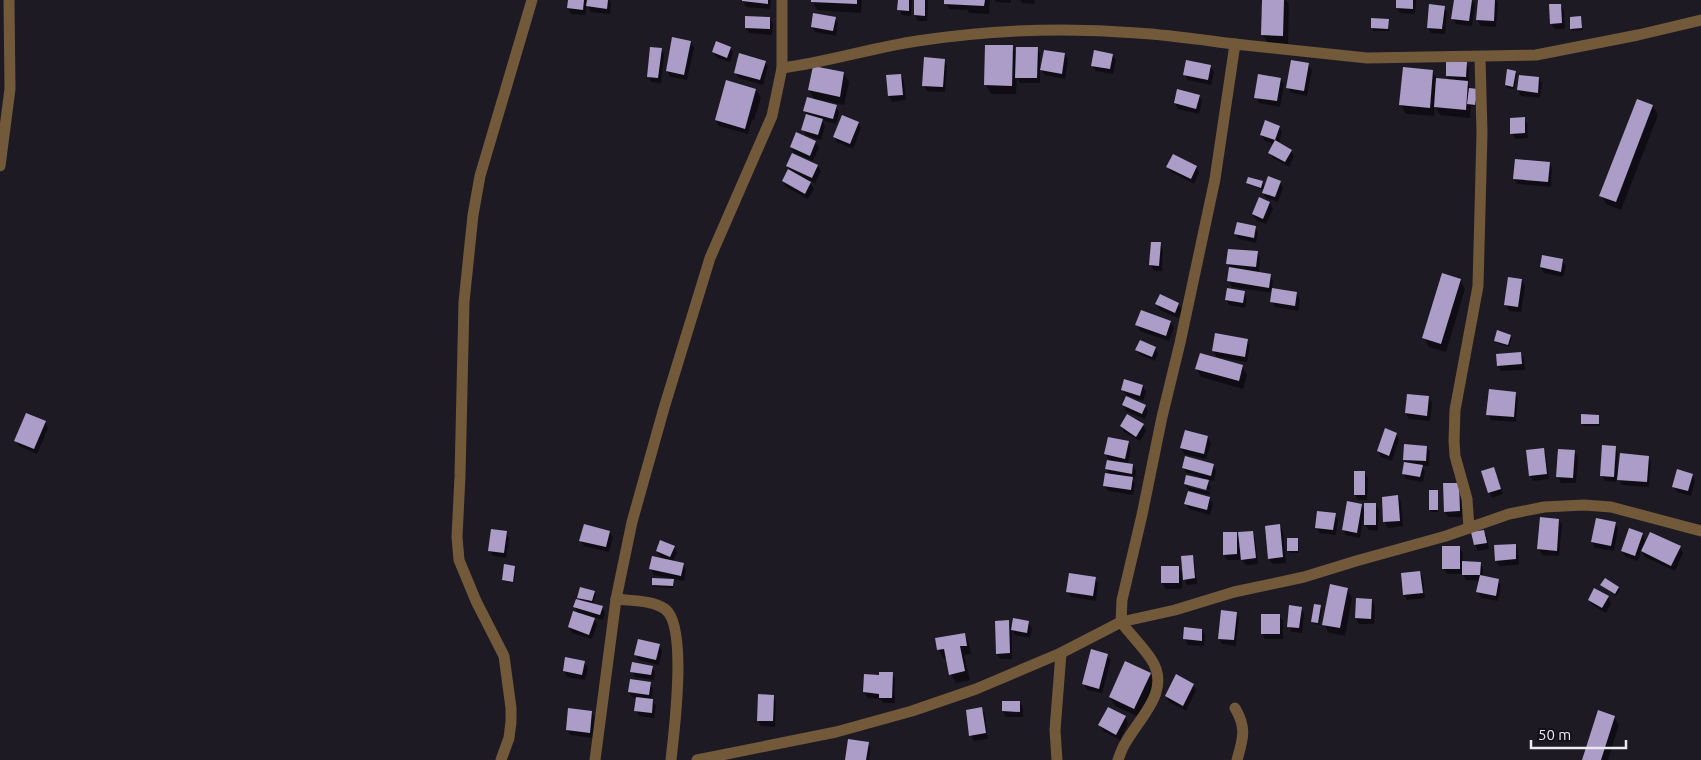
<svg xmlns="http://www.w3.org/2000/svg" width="1701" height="760" viewBox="0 0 1701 760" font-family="Ubuntu,sans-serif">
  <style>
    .shadow { fill: #0007 }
    .building { fill: #ab9dc7 }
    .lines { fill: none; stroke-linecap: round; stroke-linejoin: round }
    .street { stroke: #71593a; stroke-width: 11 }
  </style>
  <rect width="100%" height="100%" fill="#1d1a24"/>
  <g class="shadow">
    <path d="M569,0H609L611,4L610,14L591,12L587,4L585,15L571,14L568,8Z"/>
    <path d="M743,0H771L770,9L746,7Z"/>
    <path d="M812,0H862L861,13L817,10Z"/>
    <path d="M900,0H912L911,16L902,15L899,9Z"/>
    <path d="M915,0H928L927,21H918L915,15Z"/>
    <path d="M946,0H990L989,14L969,13L966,7V10L949,9L946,3Z"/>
    <path d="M995,0H1011V3L996,2Z"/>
    <path d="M1020,0H1035L1034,4L1022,3Z"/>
    <path d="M1263,0H1286L1289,4L1288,44H1268L1263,35Z"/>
    <path d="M1397,0H1416L1415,14L1400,13L1397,8Z"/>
    <path d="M1455,0H1472L1475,4L1472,26L1456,24L1453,19Z"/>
    <path d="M1479,0H1496L1498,3L1496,27L1481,26L1477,20Z"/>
    <path d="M1560,5L1564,10L1565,29H1555L1551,24Z"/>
    <path d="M1444,7L1447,12L1445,34L1431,33L1428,28Z"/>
    <path d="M1581,17L1583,30L1573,31L1571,29Z"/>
    <path d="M769,18L773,24L772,35L749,33L746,28Z"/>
    <path d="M835,18L838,23L836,36L815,32L812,27Z"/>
    <path d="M1372,19L1388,20L1389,31H1373Z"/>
    <path d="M691,42L694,48L687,80L670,77L667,71Z"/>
    <path d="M986,46H1012L1017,55L1037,48L1040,54V67L1065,54L1068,60L1065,79L1045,75L1040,68V83H1020L1017,77L1016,94H991L986,85Z"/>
    <path d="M730,48L733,53L730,62L717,58L713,52Z"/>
    <path d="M661,49L664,55L661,83L651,82L648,76Z"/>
    <path d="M1112,55L1116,60L1113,74L1096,71L1092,65Z"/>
    <path d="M944,60L947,66L945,92L927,91L924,85Z"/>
    <path d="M765,62L768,67L763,85L739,78L735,73Z"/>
    <path d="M1466,63L1469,68V82H1467L1471,89L1477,90L1476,107L1471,106L1470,118L1440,115L1435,106L1434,116L1406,114L1401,105L1404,68L1432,71L1438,80L1450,81L1447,76Z"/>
    <path d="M1308,64L1312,70L1307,96L1291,93L1288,88Z"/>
    <path d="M1210,66L1214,72L1211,85L1188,80L1185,75Z"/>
    <path d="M1515,72L1517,74L1514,89L1507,88L1506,85Z"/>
    <path d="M844,74L849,82L844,105L821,100L820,102L836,106L839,112L836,124L822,120L825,126L821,140L806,135L803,130L807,114L805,111L815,101L809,90Z"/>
    <path d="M901,75L904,81L906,100L892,102L889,96L888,76Z"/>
    <path d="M1539,78L1542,84L1540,98L1521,96L1518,90Z"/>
    <path d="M1280,79L1284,84L1280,107L1259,103L1256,97Z"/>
    <path d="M756,90L761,98L754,120L752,119L748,134L719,126L716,120Z"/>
    <path d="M1199,96L1202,101L1199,114L1178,109L1175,103Z"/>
    <path d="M1653,106L1658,115L1621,210L1606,204L1601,195Z"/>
    <path d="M1524,118L1527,124L1528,138L1515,139L1512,133Z"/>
    <path d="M858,123L861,128L853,149L837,142L834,137Z"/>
    <path d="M1279,127L1282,132L1279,144L1291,151L1294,156L1289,167L1273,158L1270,153L1275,144L1265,141L1261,135Z"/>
    <path d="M815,142L819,147L813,161L794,153L791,147Z"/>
    <path d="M1549,163L1552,168L1551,187L1517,184L1514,179Z"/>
    <path d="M787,166H817L821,171L815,183L809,180L814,189L808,199L786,187L783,181L789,170Z"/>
    <path d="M1168,167H1196L1199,173L1194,184L1171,172Z"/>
    <path d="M1262,182L1265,187L1280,182L1283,188L1278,202L1266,198L1263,193L1264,190L1249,185L1247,183Z"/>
    <path d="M1260,199L1270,203L1273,209L1266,224L1256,220L1253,214Z"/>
    <path d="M1255,227L1258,233L1256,243L1239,239L1236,234Z"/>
    <path d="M1160,244L1163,249L1162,271H1154L1151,265Z"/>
    <path d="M1257,252L1260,258L1259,273L1270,275L1273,281L1272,289L1296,293L1300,299L1298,311L1275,307L1272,302L1273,293L1232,287L1229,281L1230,269L1228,264Z"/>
    <path d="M1562,260L1566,266L1563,277L1544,273L1541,267Z"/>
    <path d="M1460,280L1465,289L1446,352L1429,347L1424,338Z"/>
    <path d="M1522,280L1525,286L1521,312L1509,311L1506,305Z"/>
    <path d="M1244,292L1247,298L1245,308L1229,305L1226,299Z"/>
    <path d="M1160,296L1178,304L1182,310L1178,318L1160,310L1157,304Z"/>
    <path d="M1171,322L1174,328L1169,341L1140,331L1137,325Z"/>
    <path d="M1510,336L1512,338L1509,347L1496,343L1495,341Z"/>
    <path d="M1247,340L1250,346L1247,362L1217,357L1213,351Z"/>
    <path d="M1155,348L1158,354L1155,361L1140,355L1137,350Z"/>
    <path d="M1521,353L1524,359L1525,370L1501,371L1498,366Z"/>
    <path d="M1242,366L1247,375L1243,389L1201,377L1196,368Z"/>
    <path d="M1143,386L1146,392L1143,401L1126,395L1123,390Z"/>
    <path d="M1515,393L1518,399L1516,422L1491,420L1488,414Z"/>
    <path d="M1127,396V397L1145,406L1148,411L1145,419L1126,411L1123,405Z"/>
    <path d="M1429,398L1432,403L1430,421L1409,419L1406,413Z"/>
    <path d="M1598,416L1600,426H1584L1582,424Z"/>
    <path d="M45,422L48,428L37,454L19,446L16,441Z"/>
    <path d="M1143,425L1146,431L1140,441L1124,432L1121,426Z"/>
    <path d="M1396,434L1399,439L1392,461L1381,457L1378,451Z"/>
    <path d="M1208,437L1211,443L1206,459L1184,454L1181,448Z"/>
    <path d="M1128,442L1131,448L1128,464L1133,465L1136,471L1135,479L1132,478L1135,484L1133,495L1108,491L1104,486L1110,475L1107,469L1110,462L1106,454Z"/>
    <path d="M1427,447L1430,452L1429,466H1422L1425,472L1423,482L1406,479L1403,473L1405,462L1404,459Z"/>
    <path d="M1615,447L1618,453L1617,471L1648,457L1651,462L1649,487L1622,485L1617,476L1616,482L1605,481L1602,476Z"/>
    <path d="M1543,449L1546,455L1549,479L1533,481L1530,475Z"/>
    <path d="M1574,451L1578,457L1576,483H1561L1558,477Z"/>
    <path d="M1213,465L1216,471L1214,481L1206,479L1211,487L1210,490L1188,484V487L1210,492L1209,495L1189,490L1185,484L1200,480L1201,477L1187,473L1183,468Z"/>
    <path d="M1494,468L1503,494L1492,498L1489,492Z"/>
    <path d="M1364,472L1368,478L1367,500H1358L1355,495Z"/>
    <path d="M1692,475L1695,480L1691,496L1677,492L1674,487Z"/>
    <path d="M1462,489L1463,517H1448L1445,512Z"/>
    <path d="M1437,491L1438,512H1431L1430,510Z"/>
    <path d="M1398,496L1401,502L1403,526L1388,528L1385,522L1383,498Z"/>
    <path d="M1209,498L1213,504L1210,515L1189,509L1186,504Z"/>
    <path d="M1375,504L1379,510L1378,531L1369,530L1365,525L1364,513L1360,538L1346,535L1343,530L1361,505L1366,513Z"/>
    <path d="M1335,515L1338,520L1336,535L1320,533L1316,527Z"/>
    <path d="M1559,520L1562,525L1559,556L1542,555L1539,549Z"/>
    <path d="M1615,523L1618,529L1614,551L1595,548L1592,542Z"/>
    <path d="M1280,526L1283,531L1286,563L1272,564L1269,558Z"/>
    <path d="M1484,531L1487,536L1489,549L1478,551L1475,545L1473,533Z"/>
    <path d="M506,532L509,538L506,558L493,556L490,551Z"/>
    <path d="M609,532L613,537L609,552L584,546L581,540Z"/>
    <path d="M1252,532L1255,538L1258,564L1246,565L1242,560L1241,551H1240V560H1227L1224,554L1236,533L1240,540Z"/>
    <path d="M1642,534L1646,542L1680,547L1683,553L1675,571L1645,557L1641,550L1638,561L1626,557L1622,551Z"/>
    <path d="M1298,539L1299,553H1290L1288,551Z"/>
    <path d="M1515,545L1518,551L1519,565L1499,566L1496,560Z"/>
    <path d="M674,547L677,552L673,562L683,564L686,570L684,581L654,575L651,569L662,559L657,551Z"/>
    <path d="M1459,547L1463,553V562L1480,563L1483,568V577L1498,580L1501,586L1498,601L1481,598L1478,592L1480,581L1466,580L1463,574H1447L1443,568Z"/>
    <path d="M1192,557L1195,562L1197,584L1187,585L1182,575V589H1166L1162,583V567H1178L1184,576Z"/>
    <path d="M514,567L516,569L514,583L505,582L503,580Z"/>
    <path d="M1420,573L1423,578L1425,598L1407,600L1404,594Z"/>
    <path d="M1095,578L1098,584L1096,601L1071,597L1068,592Z"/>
    <path d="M653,580L673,581L674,588L654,587Z"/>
    <path d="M1602,585L1618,587L1620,590L1616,596Z"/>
    <path d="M1347,589L1352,598L1345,636L1329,633L1324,624Z"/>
    <path d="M594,592L596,594L593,605L602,607L605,613L603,620L593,617L597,624L592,639L572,633L569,627L578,614L575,607L581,601L579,597Z"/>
    <path d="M1608,597L1611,603L1606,613L1592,605L1589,600Z"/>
    <path d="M1372,600L1375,606L1374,624H1359L1356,618Z"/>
    <path d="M1320,606L1322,609L1319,625L1314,624L1312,622Z"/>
    <path d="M1301,608L1304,614L1302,633L1292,632L1288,626Z"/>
    <path d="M1236,613L1239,618L1236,646L1222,644L1219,639Z"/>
    <path d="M1280,616L1283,621V639H1265L1262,633Z"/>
    <path d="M1009,622L1012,628L1028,622L1032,628L1030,638L1015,635L1012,630V659H1000L997,653Z"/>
    <path d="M1202,630L1205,635L1204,646L1188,645L1185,639Z"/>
    <path d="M964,634L969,643L971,654L964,655L970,680L956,683L951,674L947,658L944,659L939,650L937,639Z"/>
    <path d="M659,645L662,651L659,665L639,660L636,655Z"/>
    <path d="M1107,655L1111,660L1102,693L1087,690L1084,684Z"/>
    <path d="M584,662L588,668L585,680L567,677L564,671Z"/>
    <path d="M652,667L655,672L654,680L635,677L632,672Z"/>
    <path d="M892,673L895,679V703H883L880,699L868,698L864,692L881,676Z"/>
    <path d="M1150,674L1155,682L1139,717L1115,706L1110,697Z"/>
    <path d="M650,683L653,689L651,700L656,706L654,718L639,716L636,710L637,698L632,697L629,692Z"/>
    <path d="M1193,685L1196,690L1186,711L1169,702L1166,696Z"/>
    <path d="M773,696L776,702L775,727L761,726L758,720Z"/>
    <path d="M1003,702H1020L1023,708V717H1006L1003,711Z"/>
    <path d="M981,709L985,714L988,739L974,741L971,735Z"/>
    <path d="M592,712L595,718L593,738L570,735L567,730Z"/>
    <path d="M1125,717L1128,723L1120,740L1103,731L1100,725Z"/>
    <path d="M1614,717L1619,725L1608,760H1583Z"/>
    <path d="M868,743L871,749L869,760H846Z"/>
  </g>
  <g class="building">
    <path d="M568,0H584L583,10L567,8Z"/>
    <path d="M587,0H608L607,9L586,6Z"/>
    <path d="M742,0H768V4L742,1Z"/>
    <path d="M811,0H857V4L811,2Z"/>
    <path d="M898,0H909V11L897,10Z"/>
    <path d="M914,0H925V16L914,15Z"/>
    <path d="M944,0H985L984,6L944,4Z"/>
    <path d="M1262,0H1284L1283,36L1261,35Z"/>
    <path d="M1396,0H1413V9L1396,8Z"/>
    <path d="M1454,0H1472L1469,21L1451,19Z"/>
    <path d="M1478,0H1495L1494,21L1476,20Z"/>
    <path d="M1429,4L1445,6L1442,29L1427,28Z"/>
    <path d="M1549,4H1561L1562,23L1550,24Z"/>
    <path d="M813,13L836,17L833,31L811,27Z"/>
    <path d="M745,16L770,17V29L745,28Z"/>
    <path d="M1581,16L1582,28L1570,29V17Z"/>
    <path d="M1371,18L1389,19L1388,29L1371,28Z"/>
    <path d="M672,37L691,41L684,75L666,71Z"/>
    <path d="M716,41L731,47L727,58L712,52Z"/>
    <path d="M985,45H1013L1012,86L984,85Z"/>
    <path d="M650,47L662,48L658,78L647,77Z"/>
    <path d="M1016,47H1038L1037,78H1015Z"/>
    <path d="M1044,50L1065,53L1062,74L1040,70Z"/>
    <path d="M1094,50L1113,54L1110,69L1091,66Z"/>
    <path d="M739,53L766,61L760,80L734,73Z"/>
    <path d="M924,57L945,59L943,87L922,86Z"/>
    <path d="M1186,60L1211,65L1208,80L1183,75Z"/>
    <path d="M1291,60L1309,63L1304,91L1286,88Z"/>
    <path d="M1446,61L1467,62L1466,77L1446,76Z"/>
    <path d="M813,66L844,72L840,97L808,90Z"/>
    <path d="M1403,67L1433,70L1430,108L1399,105Z"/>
    <path d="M1507,69L1516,71L1513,87L1505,85Z"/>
    <path d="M901,74L903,95L888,96L886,75Z"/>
    <path d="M1258,74L1281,78L1277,101L1254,98Z"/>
    <path d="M1519,75L1539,77L1538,93L1517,90Z"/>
    <path d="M1436,78L1468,81L1466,110L1434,107Z"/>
    <path d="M726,80L756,89L745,129L715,120Z"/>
    <path d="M1469,88L1478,89L1475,105L1467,104Z"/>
    <path d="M1177,89L1200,95L1196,109L1174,103Z"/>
    <path d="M807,97L837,105L833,119L803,111Z"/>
    <path d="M1637,99L1653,105L1616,202L1599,196Z"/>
    <path d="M806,114L823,119L818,135L801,130Z"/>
    <path d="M842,115L859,122L850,144L833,137Z"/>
    <path d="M1525,117V133L1510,134V118Z"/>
    <path d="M1265,120L1280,126L1275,140L1292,150L1285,162L1268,153L1275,140L1260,135Z"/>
    <path d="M796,132L816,141L810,156L790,147Z"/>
    <path d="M792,153L818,165L812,178L786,166Z"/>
    <path d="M1173,154L1197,166L1191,179L1166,167Z"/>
    <path d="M1515,159L1550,162L1548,182L1513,179Z"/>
    <path d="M788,169L811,182L805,194L782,181Z"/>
    <path d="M1268,176L1281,181L1275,197L1262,193Z"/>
    <path d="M1248,177L1263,181L1261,188L1246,183Z"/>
    <path d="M1259,197L1270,202L1263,219L1252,214Z"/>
    <path d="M1237,222L1256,226L1254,238L1234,234Z"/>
    <path d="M1151,242H1161L1159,266L1149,265Z"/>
    <path d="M1228,249L1258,251L1256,267L1226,264Z"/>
    <path d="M1542,255L1563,259L1561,272L1540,267Z"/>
    <path d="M1229,267L1271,274L1269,288L1227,281Z"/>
    <path d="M1442,273L1461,279L1441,344L1422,338Z"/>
    <path d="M1508,277L1522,279L1518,307L1504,305Z"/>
    <path d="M1227,288L1245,291L1243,303L1225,300Z"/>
    <path d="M1272,288L1297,292L1295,306L1270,302Z"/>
    <path d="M1160,294L1179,303L1175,313L1155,304Z"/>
    <path d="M1141,310L1171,321L1166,336L1135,325Z"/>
    <path d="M1497,330L1511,335L1508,345L1494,341Z"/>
    <path d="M1215,333L1248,339L1245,357L1212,351Z"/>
    <path d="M1140,340L1156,347L1152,357L1135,350Z"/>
    <path d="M1521,352L1522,364L1497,366L1496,354Z"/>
    <path d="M1200,353L1243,365L1239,381L1195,369Z"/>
    <path d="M1124,379L1143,385L1140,396L1121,390Z"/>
    <path d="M1489,389L1516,392L1514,417L1486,415Z"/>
    <path d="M1407,394L1429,396L1427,416L1405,413Z"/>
    <path d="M1126,396L1146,405L1142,414L1122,405Z"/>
    <path d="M26,413L46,421L34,449L14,441Z"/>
    <path d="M1127,414L1144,424L1136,437L1120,426Z"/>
    <path d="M1581,414L1599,415V424H1581Z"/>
    <path d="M1385,428L1397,433L1389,456L1377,451Z"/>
    <path d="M1185,430L1208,436L1204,454L1180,448Z"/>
    <path d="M1108,437L1129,441L1125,459L1104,454Z"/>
    <path d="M1404,444L1427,446L1426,461L1403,460Z"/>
    <path d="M1602,445L1616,446L1614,477L1600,476Z"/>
    <path d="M1544,448L1547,474L1529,476L1526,450Z"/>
    <path d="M1558,449L1575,450L1573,478L1556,477Z"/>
    <path d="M1620,453L1649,456L1647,482L1617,480Z"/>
    <path d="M1185,456L1214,464L1211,476L1182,468Z"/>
    <path d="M1107,460L1133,464L1132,474L1105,469Z"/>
    <path d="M1404,462L1423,465L1420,477L1402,474Z"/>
    <path d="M1494,467L1501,489L1488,493L1481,471Z"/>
    <path d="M1677,469L1693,474L1688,491L1672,487Z"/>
    <rect x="1354" y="471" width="11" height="24"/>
    <path d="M1105,473L1133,477L1131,490L1103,486Z"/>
    <path d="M1186,475L1209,480L1206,490L1184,484Z"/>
    <path d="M1443,483H1459L1460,511L1444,512Z"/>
    <rect x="1429" y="490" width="9" height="20"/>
    <path d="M1188,491L1210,497L1207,510L1184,504Z"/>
    <path d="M1398,495L1400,521L1383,522L1382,497Z"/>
    <path d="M1347,501L1362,504L1357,533L1342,530Z"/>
    <rect x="1364" y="503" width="12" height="22"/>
    <path d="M1317,511L1336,513L1333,530L1315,528Z"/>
    <path d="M1540,517L1559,519L1557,551L1537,549Z"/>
    <path d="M1596,518L1616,522L1611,546L1591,542Z"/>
    <path d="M584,524L610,531L606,547L579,541Z"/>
    <path d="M1280,524L1283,557L1268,559L1265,526Z"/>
    <path d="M1629,528L1643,533L1635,556L1621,551Z"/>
    <path d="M491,529L507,531L504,553L488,551Z"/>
    <path d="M1484,530L1487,543L1474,545L1471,532Z"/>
    <path d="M1253,531L1256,558L1241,560L1238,532Z"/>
    <path d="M1223,532H1237V554L1223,555Z"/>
    <path d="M1650,532L1681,546L1671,566L1641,551Z"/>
    <rect x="1287" y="538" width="11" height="13"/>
    <path d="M660,540L675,546L670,557L656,551Z"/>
    <path d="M1516,544V559L1495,561L1494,545Z"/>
    <rect x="1442" y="546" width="18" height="23"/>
    <path d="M1193,555L1195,578L1183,580L1181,556Z"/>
    <path d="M652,556L684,563L681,576L649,569Z"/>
    <path d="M1462,561L1481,562L1480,575L1499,579L1496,596L1476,592L1480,575H1462Z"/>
    <path d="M504,564L515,566L513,582L502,580Z"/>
    <rect x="1161" y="566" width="18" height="17"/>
    <path d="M1420,571L1423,593L1403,595L1401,573Z"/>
    <path d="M1069,573L1096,577L1093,596L1066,592Z"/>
    <path d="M652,578L674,579L673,586L652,585Z"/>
    <path d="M1605,578L1619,587L1615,594L1600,585Z"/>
    <path d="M1330,584L1348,588L1340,628L1322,625Z"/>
    <path d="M580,587L595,591L592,601L577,598Z"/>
    <path d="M1594,588L1609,596L1602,608L1588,600Z"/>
    <path d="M1356,598L1372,599L1371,619L1355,618Z"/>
    <path d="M576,599L603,606L600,615L573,607Z"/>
    <path d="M1314,604L1321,605L1318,623L1311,622Z"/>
    <path d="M1289,605L1302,607L1299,628L1287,627Z"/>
    <path d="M1221,610L1237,612L1234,640L1218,639Z"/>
    <path d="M573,611L595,618L589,635L568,627Z"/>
    <rect x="1261" y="614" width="19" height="20"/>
    <path d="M1013,618L1029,621L1027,633L1011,630Z"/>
    <path d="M1009,620L1010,653L996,654L995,621Z"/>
    <path d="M1184,627L1202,629V641L1183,639Z"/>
    <path d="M965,633L967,646H960L965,671L949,675L944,649L937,650L935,638Z"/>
    <path d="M638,639L660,644L656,660L634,655Z"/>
    <path d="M1091,649L1108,654L1099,689L1082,684Z"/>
    <path d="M565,657L585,661L582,675L563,671Z"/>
    <path d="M1125,661L1151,673L1134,709L1109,697Z"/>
    <path d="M632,662L653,666L651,675L630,672Z"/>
    <path d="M879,672H893L892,698H879V694L863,692L864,674L879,675Z"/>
    <path d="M1176,674L1194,684L1183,706L1165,696Z"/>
    <path d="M630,679L651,682L649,695L628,692Z"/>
    <path d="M758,694L774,695L773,721H757Z"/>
    <path d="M636,697L653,699L652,713L634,711Z"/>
    <path d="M1002,701H1020V712L1002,711Z"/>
    <path d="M982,707L986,733L969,736L966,710Z"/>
    <path d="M1108,707L1126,716L1116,735L1098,725Z"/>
    <path d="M568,708L592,711L590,733L566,730Z"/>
    <path d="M1598,710L1615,716L1601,760H1582Z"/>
    <path d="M848,739L869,742L866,760H845Z"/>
  </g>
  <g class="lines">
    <g class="street">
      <path d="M782,68C828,62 871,48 917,41C989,30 1063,27 1137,33C1170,35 1203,40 1235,44"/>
      <path d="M0,166L10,89L9,0"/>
      <path d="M1469,528L1467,499L1455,456L1454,441L1455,410L1478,286L1482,133L1480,57"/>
      <path d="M616,599C631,601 652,600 665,609C688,626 674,732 671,760"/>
      <path d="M1235,708C1247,728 1243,739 1237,760"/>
      <path d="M501,760L509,738L511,722V708L504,656L476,601L459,560L457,537L460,476L464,302L473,215L480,176L532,0"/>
      <path d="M595,760L616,599L632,522L664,408L710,258L772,116L782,68V0"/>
      <path d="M697,760L836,732L912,711L976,689L1061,653L1121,622L1175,610L1234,592L1304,577L1356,561L1446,536L1509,514L1544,507L1584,505L1611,507L1701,531"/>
      <path d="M1057,760L1055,730L1061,653"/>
      <path d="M1118,760C1120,754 1122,748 1126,742C1140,717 1172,690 1151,659C1143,647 1130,634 1121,622L1122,600L1142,515L1162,417L1180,343L1215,179L1235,44L1367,58L1536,55L1638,35L1701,20"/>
    </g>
  </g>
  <path d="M1531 740v8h95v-8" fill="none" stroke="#eceaf1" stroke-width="2.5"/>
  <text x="1538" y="740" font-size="15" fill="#eceaf1" stroke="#14111a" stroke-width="4" paint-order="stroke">50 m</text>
</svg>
